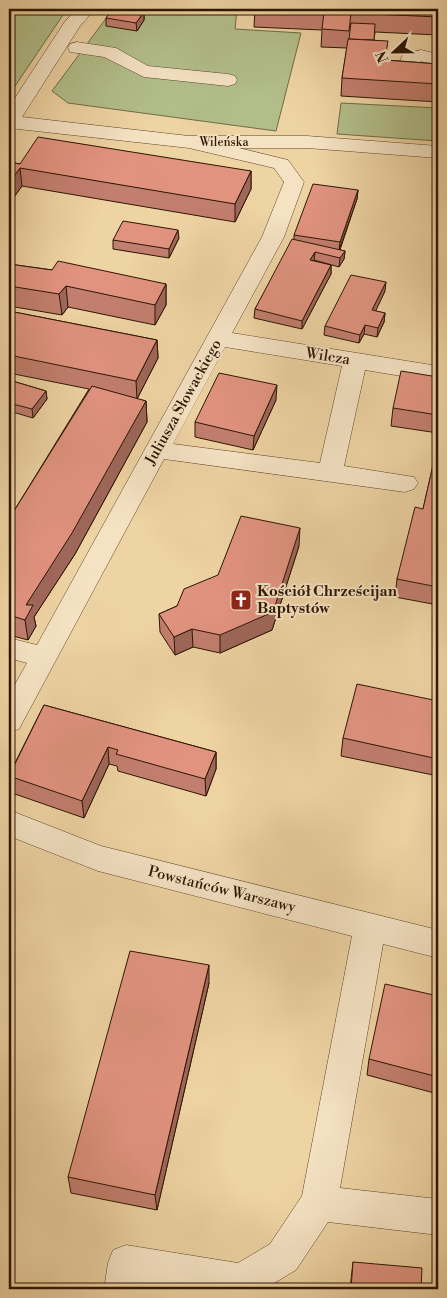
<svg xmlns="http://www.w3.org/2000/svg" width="447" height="1298" viewBox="0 0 447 1298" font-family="'Libre Bodoni',serif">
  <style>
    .green { fill: #b2be8a; stroke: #706a46 }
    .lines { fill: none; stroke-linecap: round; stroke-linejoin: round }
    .minor-casing { stroke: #5d442a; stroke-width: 1 }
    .minor { fill: #f4e2c3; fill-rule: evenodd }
    .wall { fill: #c27e6e; stroke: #2d1502 }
    .shaded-wall { fill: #9e675a; stroke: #2d1502 }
    .building { fill: #e19380; stroke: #2d1502 }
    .labels { text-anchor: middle; stroke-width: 4; stroke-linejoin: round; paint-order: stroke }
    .far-street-label { font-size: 12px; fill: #2d1502; stroke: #f4e2c3 }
    .street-label { font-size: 15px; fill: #2d1502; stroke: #f4e2c3 }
    .poi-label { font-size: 15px; font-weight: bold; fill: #2d1502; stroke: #f4e2c3; text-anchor: start }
  </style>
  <rect width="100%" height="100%" fill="#eed3a3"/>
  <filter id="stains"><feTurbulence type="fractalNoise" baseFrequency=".004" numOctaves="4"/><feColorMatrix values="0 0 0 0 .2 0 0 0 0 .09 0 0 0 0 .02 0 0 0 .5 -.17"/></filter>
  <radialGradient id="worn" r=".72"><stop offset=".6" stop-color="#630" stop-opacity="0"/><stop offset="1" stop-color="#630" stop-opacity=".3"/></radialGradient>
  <g class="green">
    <path d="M9,9H67L9,95Z"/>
    <path d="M113,9H237L235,29L301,33L276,131L68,103L52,91Z"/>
    <path d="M341,103L438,108V141L337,134Z"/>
  </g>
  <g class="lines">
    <g class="minor-casing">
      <g id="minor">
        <path d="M76,9H95L80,26L22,117L189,136H307L438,146V158L307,148H239L288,160L304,182L284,237L232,333L438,366V382L365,370L344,466L414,477L418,483L414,489L405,492L164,459L19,729L9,732V695L27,663L9,658V638L37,645L262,237L284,182L274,168L189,148L9,128V107L64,23ZM225,347L342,366L320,463L173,444Z"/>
        <path d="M77,42L116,48L148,66L228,74L235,76L237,80L235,84L228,86L144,77L104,57L70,52L68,48L70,44Z"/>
        <path d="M421,50L438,54V76C422,80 408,79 398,64L403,55ZM421,61L431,65L422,67L417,64Z"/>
        <path d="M9,810L101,846L438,930V958L383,944L340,1188L438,1199V1235L328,1222L296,1270L264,1289H173L141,1284L140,1289H104L108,1263L113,1250L126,1245L238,1263L270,1244L302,1196L352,936L98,871L9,836Z"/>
      </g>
    </g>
    <use href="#minor" class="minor"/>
  </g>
  <g class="wall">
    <path d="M255,9H438V35L375,32L374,40L386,60L438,64V102L341,96L342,78L347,48L321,47L322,30L254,27Z"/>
    <path d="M144,12V20L137,31L106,26V18Z"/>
    <path d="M9,162L20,164L251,171V189L235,222L22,186L14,197L9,196Z"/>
    <path d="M358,190L357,199L340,250L345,251L344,259L339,267L314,260V261L331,265V274L302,329L254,318L255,309L294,239V235Z"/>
    <path d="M179,238L169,258L113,249V240Z"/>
    <path d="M9,264L52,270L166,284V305L155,325L68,307L62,315L9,306Z"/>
    <path d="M385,291L375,311L385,313L384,322L377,337L364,334L359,343L324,335L325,326Z"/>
    <path d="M438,294V321L434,320Z"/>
    <path d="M9,311L157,340L158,358L137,399L146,401L147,422L75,554L34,617L36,626L28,640L9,635V519L89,389L9,373Z"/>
    <path d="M438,377V433L391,426L393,408Z"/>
    <path d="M9,380L46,391L47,399L33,418L9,411Z"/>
    <path d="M276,400L253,450L195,437V422Z"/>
    <path d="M438,444V605L395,597L397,579L423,509Z"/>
    <path d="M299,546L272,630L220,653L193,647L175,655L160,632L159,614L177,606Z"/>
    <path d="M438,701V776L341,756L343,738Z"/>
    <path d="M44,705L216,752V769L206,796L118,771L117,766L109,764L84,818L12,793L9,775Z"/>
    <path d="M209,983L157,1210L71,1193L68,1177Z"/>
    <path d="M438,996V1094L367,1075L369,1059Z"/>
    <path d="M353,1262L421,1289H350Z"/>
  </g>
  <g class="shaded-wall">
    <path d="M144,12V20L137,31L136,23Z"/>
    <path d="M20,168L22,186L14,197L12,179Z"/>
    <path d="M251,171V189L235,222V204Z"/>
    <path d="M358,190L357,199L339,250L340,242Z"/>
    <path d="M178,230L179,238L169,258V249Z"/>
    <path d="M345,251L344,259L339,267L340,258Z"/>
    <path d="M315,252L314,260L309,269L310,260Z"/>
    <path d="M331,265V274L302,329V321Z"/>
    <path d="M386,282L385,291L372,319V310Z"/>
    <path d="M166,284V305L155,325V305Z"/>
    <path d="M66,286L68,307L62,315L59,294Z"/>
    <path d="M385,313L384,322L377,337L378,328Z"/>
    <path d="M365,325L364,334L359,343L360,335Z"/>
    <path d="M157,340L158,358L137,399L136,381Z"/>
    <path d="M277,385L276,400L253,450L254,436Z"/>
    <path d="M46,391L47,399L33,418L32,409Z"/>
    <path d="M146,401L147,422L75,554L34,617L36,626L28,640L25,620L26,605Z"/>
    <path d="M300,528L299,546L272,630L220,653V635Z"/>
    <path d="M192,629L193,647L175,655L174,637Z"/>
    <path d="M9,663L10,672L9,675Z"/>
    <path d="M108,747L109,764L84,818L82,801Z"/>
    <path d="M216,752V769L206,796L205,779Z"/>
    <path d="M209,965V983L157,1210L155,1195Z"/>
  </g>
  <g class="building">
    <path d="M112,9H123L144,12L136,23L106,18Z"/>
    <path d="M255,9H438V17L351,13L349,31L322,29L324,12L255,10Z"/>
    <path d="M351,23L375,24L374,40L349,39Z"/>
    <path d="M348,39L388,41L385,60L438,64V84L342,78Z"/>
    <path d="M38,137L251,171L235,204L20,168L12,179L9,178V162L20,164Z"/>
    <path d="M313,184L358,190L340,242L294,235Z"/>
    <path d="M123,221L178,230L169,249L113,240Z"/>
    <path d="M292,239L345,251L340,258L315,252L310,260L331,265L302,321L255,309Z"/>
    <path d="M58,261L166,284L155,305L66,286L59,294L9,286V264L52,270Z"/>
    <path d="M351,275L386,282L372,310L385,313L378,328L365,325L360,335L325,326Z"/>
    <path d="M9,311L157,340L136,381L9,355Z"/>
    <path d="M401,371L438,377V415L393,408Z"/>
    <path d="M219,373L277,385L254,436L195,422Z"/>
    <path d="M9,380L46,391L32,409L9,403Z"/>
    <path d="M92,386L146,401L72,533L26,605H33L25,620L9,615V519Z"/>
    <path d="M438,444V587L397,579L415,507L423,509L438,443Z"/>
    <path d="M241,516L300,528L273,612L220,635L192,629L174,637L159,614L177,606L184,589L218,575Z"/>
    <path d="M357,684L438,701V759L343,738Z"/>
    <path d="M44,705L216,752L205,779L116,754L118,750L108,747L82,801L9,776Z"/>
    <path d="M130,951L209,965L155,1195L68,1177Z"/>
    <path d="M385,984L438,996V1077L369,1059Z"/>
    <path d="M353,1262L422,1268L421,1289H351Z"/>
  </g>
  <defs>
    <g id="church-square" transform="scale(1.125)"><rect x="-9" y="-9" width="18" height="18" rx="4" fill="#8f2418" stroke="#f4e2c3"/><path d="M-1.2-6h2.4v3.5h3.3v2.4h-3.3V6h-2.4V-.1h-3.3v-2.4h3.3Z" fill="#fff"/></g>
  </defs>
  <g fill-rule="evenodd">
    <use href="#church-square" x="241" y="600"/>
  </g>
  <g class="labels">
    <g class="far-street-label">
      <text x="224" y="146">Wileńska</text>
    </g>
    <g class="street-label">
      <text transform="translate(328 356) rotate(9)" y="5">Wilcza</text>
      <text transform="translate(183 402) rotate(-61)" y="5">Juliusza Słowackiego</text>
      <text transform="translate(222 889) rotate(14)" y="5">Powstańców Warszawy</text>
    </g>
    <g class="poi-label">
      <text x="257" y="596">Kościół Chrześcijan<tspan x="257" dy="17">Baptystów</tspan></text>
    </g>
  </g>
  <rect width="447" height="1298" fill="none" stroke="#eed3a3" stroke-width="30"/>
  <rect x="10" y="10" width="427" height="1278" fill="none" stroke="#2d1502" stroke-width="2.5"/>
  <rect x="15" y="15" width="417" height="1268" fill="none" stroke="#2d1502"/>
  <g transform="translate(394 52) rotate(248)" stroke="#f4e2c3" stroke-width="4" paint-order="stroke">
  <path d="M0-4L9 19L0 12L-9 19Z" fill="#2d1502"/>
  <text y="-8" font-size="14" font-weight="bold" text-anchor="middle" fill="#2d1502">N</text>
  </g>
  <rect width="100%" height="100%" filter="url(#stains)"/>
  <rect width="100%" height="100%" fill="url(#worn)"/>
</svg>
